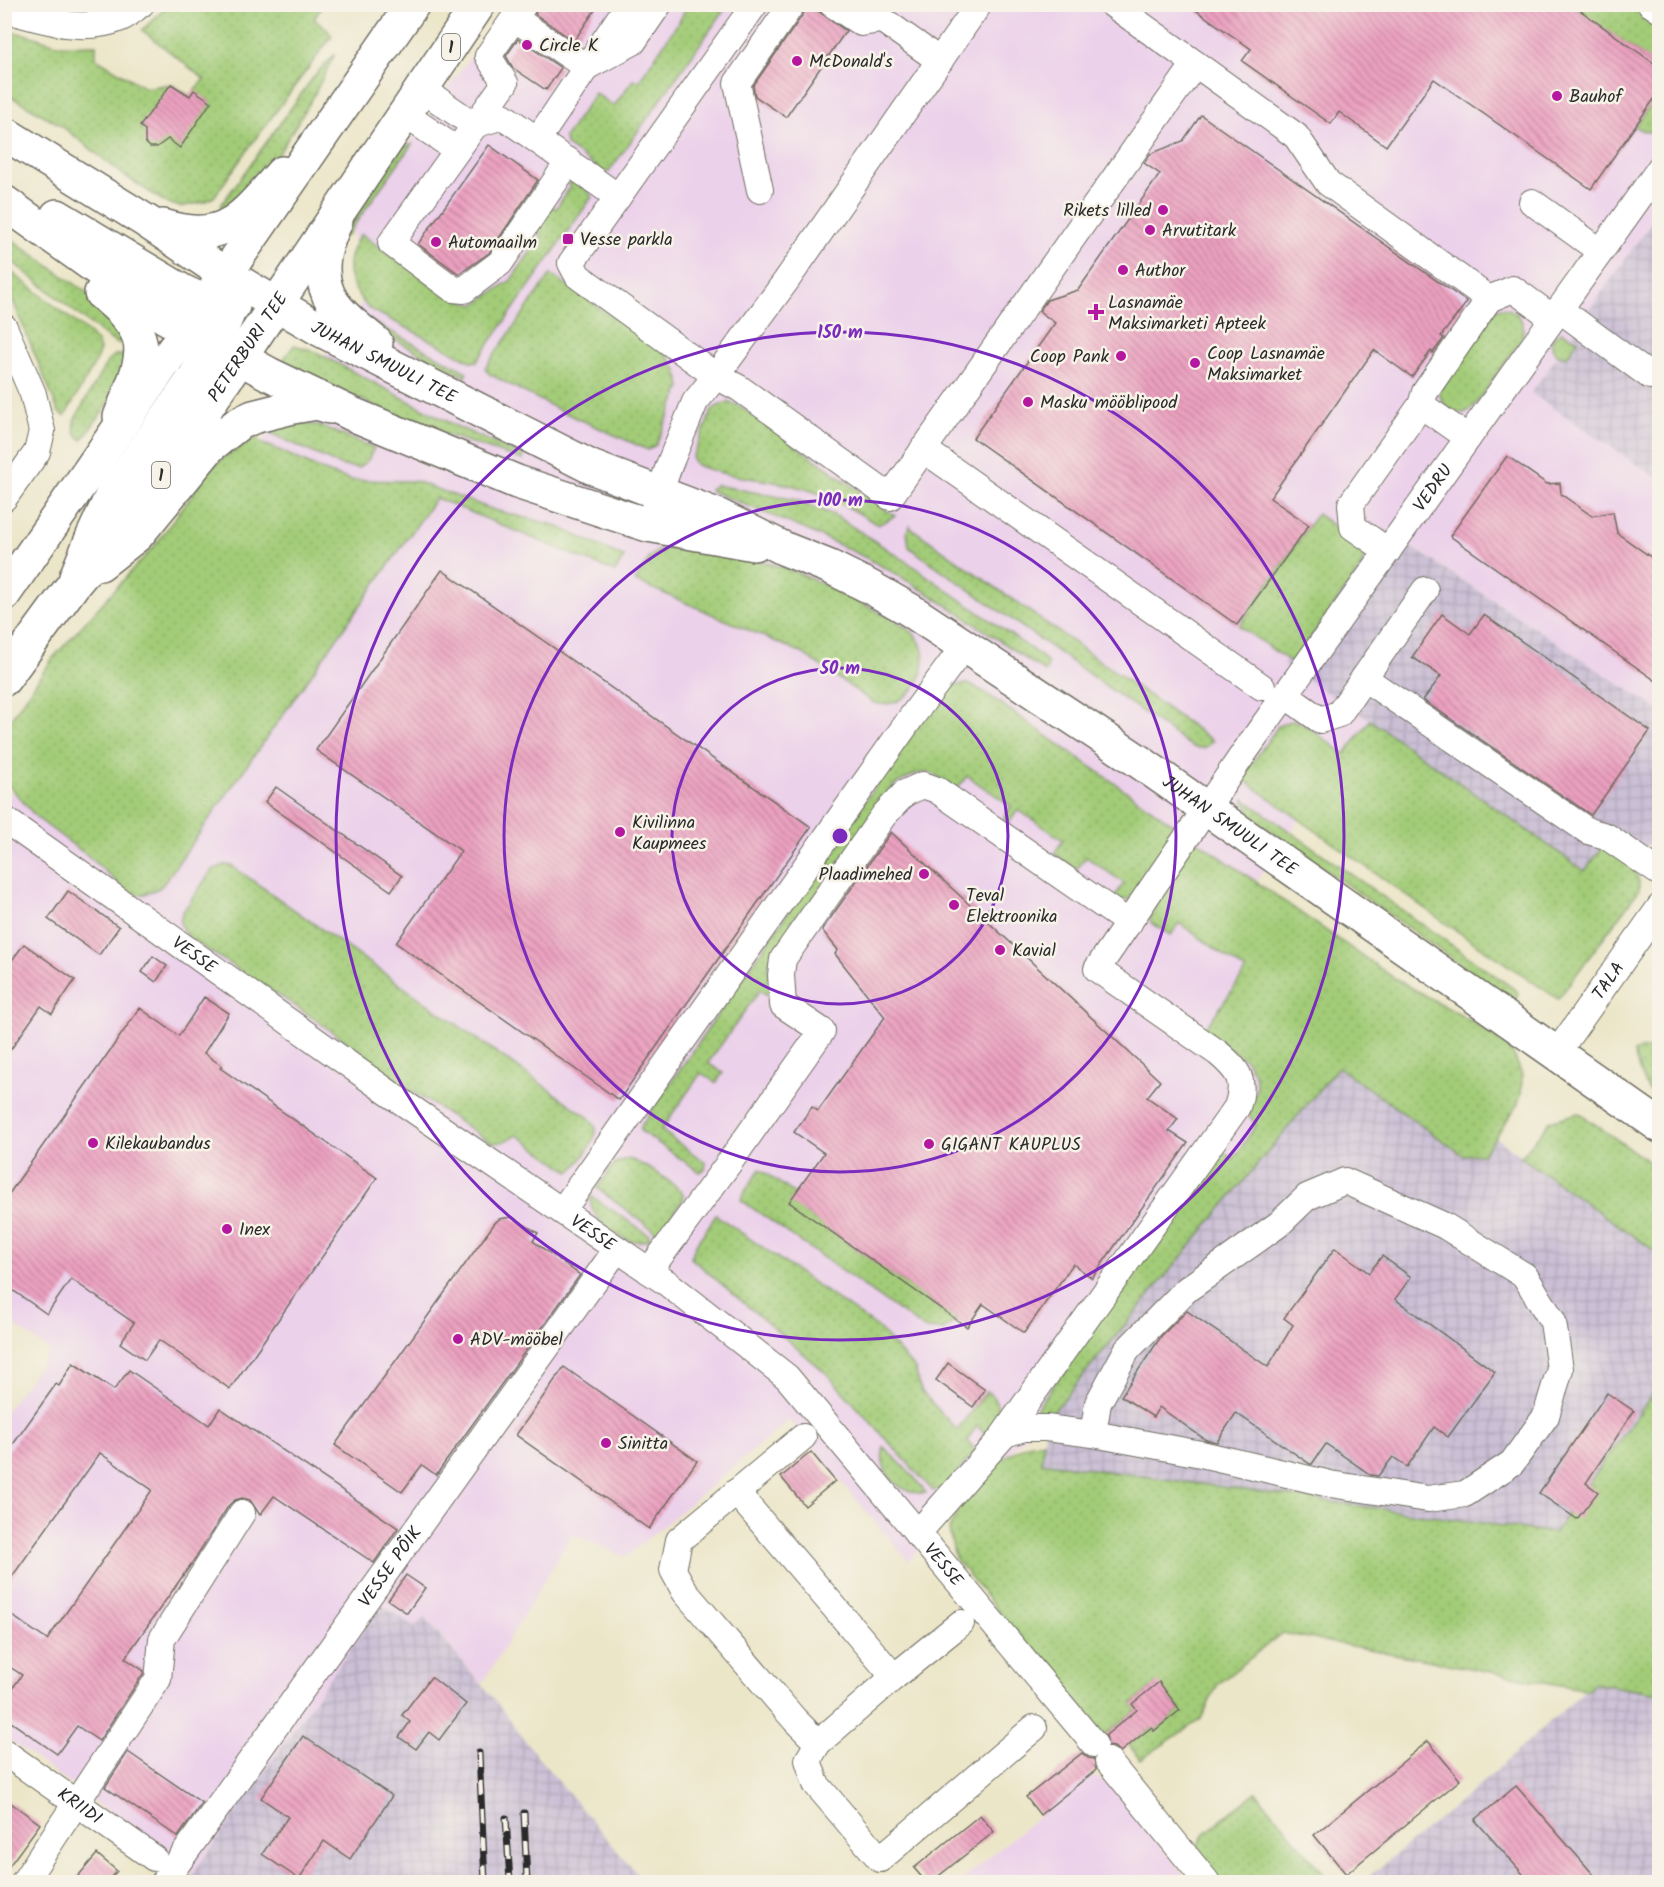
<svg xmlns="http://www.w3.org/2000/svg" width="1664" height="1887" viewBox="0 0 1664 1887" font-family="Kalam,sans-serif">
  <style>
    .built { fill: #ecd1ea }
    .industrial { fill: url(#industrial-grid) }
    .grass { fill: url(#grass-dots); stroke: #677c52; stroke-width: 1.5 }
    .building { fill: url(#building-back-hatch) }
    .lines { fill: none; stroke-linecap: round; stroke-linejoin: round }
    .minor-casing { stroke: #6f6c62; stroke-width: 28 }
    .major-casing { stroke: #6f6c62; stroke-width: 36 }
    .highway-casing { stroke: #6f6c62; stroke-width: 36 }
    .minor { stroke: #fff; stroke-width: 26 }
    .major { stroke: #fff; stroke-width: 33 }
    .highway { stroke: #fff; stroke-width: 33 }
    .rail-casing { stroke: #2b2b2b; stroke-width: 7 }
    .rail { stroke: #f7f3e8; stroke-width: 4.5; stroke-dasharray: 14; stroke-linecap: butt }
    .ring { fill: none; stroke: #7b2cbf; stroke-width: 3 }
    .poi-dot { fill: #b5179e; stroke: #f7f3e8; stroke-width: 2 }
    .labels { text-anchor: middle; stroke-width: 5; stroke-linejoin: round; paint-order: stroke }
    .shield { fill: #f7f3e8; stroke: #686764; stroke-width: 1.5 }
    .shield-label { font-size: 16px; font-weight: bold; fill: #2b2b2b }
    .poi-label { font-size: 18px; fill: #2b2b2b; stroke: #f7f3e8; text-anchor: start }
    .street-label { font-size: 18px; fill: #2b2b2b; stroke: #f7f3e8 }
    .centre { fill: #7b2cbf; stroke: #f7f3e8; stroke-width: 3 }
    .ring-label { font-size: 18px; text-anchor: middle; font-weight: bold; fill: #7b2cbf; stroke: #f7f3e8; stroke-width: 5; stroke-linejoin: round; paint-order: stroke }
  </style>
  <defs>
    <pattern id="industrial-grid" width="8" height="8" patternUnits="userSpaceOnUse" patternTransform="scale(1.5)"><rect width="8" height="8" fill="#cbbfd5"/><path d="M0 4h8M4 0v8" fill="none" stroke="#aea4b7"/></pattern>
    <pattern id="grass-dots" width="8" height="8" patternUnits="userSpaceOnUse" patternTransform="scale(1.5)"><rect width="8" height="8" fill="#a3cc78"/><path d="M2 2h.1M6 6h.1" fill="none" stroke="#8caf68" stroke-width="1.8" stroke-linecap="round"/></pattern>
    <pattern id="building-back-hatch" width="6" height="6" patternUnits="userSpaceOnUse" patternTransform="scale(1.5)"><rect width="6" height="6" fill="#eca1c0"/><path d="M-1 5l2 2M0 0l6 6M5-1l2 2" fill="none" stroke="#bf839c"/></pattern>
  </defs>
  <rect width="100%" height="100%" fill="#f7f3e8"/>
  <filter id="ink" filterUnits="userSpaceOnUse"><feTurbulence type="fractalNoise" baseFrequency=".0167" numOctaves="2"/><feDisplacementMap in="SourceGraphic" scale="12" xChannelSelector="R" yChannelSelector="G"/><feConvolveMatrix kernelMatrix="1 2 1 2 8 2 1 2 1" color-interpolation-filters="sRGB"/></filter>
  <filter id="wash" filterUnits="userSpaceOnUse"><feTurbulence type="fractalNoise" baseFrequency=".008" numOctaves="4" result="noise"/><feDisplacementMap in="SourceGraphic" scale="24" xChannelSelector="R" yChannelSelector="G"/><feGaussianBlur stdDeviation="1.35" result="paint"/><feColorMatrix in="noise" values="0 0 0 0 0 0 0 0 0 0 0 0 0 0 0 0 0 1.4 0 .05"/><feComposite in="paint" operator="in"/></filter>
  <g filter="url(#wash)">
    <rect width="100%" height="100%" fill="#ece6c9"/>
    <g class="built">
      <path d="M1612,4L1659,41V211L1531,393L1659,479V710L1384,528L1283,664L1370,720L1211,945L1349,1046L1049,1411L908,1561L789,1420L626,1557L572,1534L482,1684L425,1617L416,1627L381,1605L193,1873L5,1737V1412L50,1351L5,1318V803L25,772L372,289L350,227L507,5Z"/>
      <path d="M1089,1775L1109,1783L1191,1882H959Z"/>
    </g>
    <g class="industrial">
      <path d="M1659,211V479L1531,393Z"/>
      <path d="M1383,528L1659,710V840L1585,871L1370,720L1283,664Z"/>
      <path d="M1356,1039L1659,1253V1385L1554,1533L1040,1462L1049,1411Z"/>
      <path d="M381,1605L415,1627L424,1617L490,1694L537,1756L644,1882H187Z"/>
      <path d="M1593,1683L1659,1694V1882H1362L1472,1792Z"/>
    </g>
    <g class="grass">
      <path d="M169,5H323L314,19L325,27L332,36L248,149L214,197L204,202L180,207L165,202L125,176L59,124L5,93V34C22,29 43,42 62,45C73,46 85,45 96,45V58L145,88L171,84L190,96L204,79L142,30Z"/>
      <path d="M687,5H728L609,172L602,171L566,145L565,137L595,93L614,106L633,80L639,81L680,20Z"/>
      <path d="M1571,5H1629L1659,26V67Z"/>
      <path d="M335,54L312,99L266,174L219,215L221,205L315,75Z"/>
      <path d="M1659,92V132C1650,133 1643,132 1635,127Z"/>
      <path d="M412,144L347,235L335,243L402,147Z"/>
      <path d="M571,180L587,190L592,197L477,361L472,362L368,308C347,282 341,263 361,234L446,295L474,305L511,280L542,235L536,230L551,206L556,209L570,187L568,184Z"/>
      <path d="M4,234L110,309L130,343H117L108,338L5,256Z"/>
      <path d="M5,267L89,333L97,342L100,350L95,363L65,416L59,413L5,282Z"/>
      <path d="M551,274L666,354L677,370L681,387L656,445L648,450L563,412L489,374L485,368Z"/>
      <path d="M1503,308C1520,310 1527,324 1521,340L1474,407C1458,421 1441,408 1439,390L1496,309Z"/>
      <path d="M367,319L467,372L465,377L371,327Z"/>
      <path d="M1562,332L1578,340L1567,357C1557,355 1553,353 1551,342L1556,335Z"/>
      <path d="M294,345L314,351L460,428L524,456L523,460L420,426L283,365L285,357Z"/>
      <path d="M115,355H130L108,404L82,440L75,433L74,421L107,362Z"/>
      <path d="M727,402L738,405L895,516L878,525C852,509 825,493 794,486C762,478 725,478 695,464L692,458L711,413L714,408Z"/>
      <path d="M289,422L318,425L374,448L368,460L359,468L342,466L272,434L268,423Z"/>
      <path d="M256,438L262,444L270,446L324,471L350,480L415,481L494,510L554,525L624,557L615,572L436,498L164,883L159,888L145,894L137,895L126,890L89,857L37,818L5,781V727L53,658L156,544L210,470L226,456Z"/>
      <path d="M716,485L796,500L834,515L906,561L1045,659C1049,664 1048,667 1045,672C993,636 942,600 887,569C831,538 770,515 711,491L710,489Z"/>
      <path d="M1317,514L1359,544L1364,557L1360,569L1292,663L1239,626Z"/>
      <path d="M910,526V527L1213,741C1206,749 1201,750 1191,746L909,547L907,531Z"/>
      <path d="M662,548H672C710,553 748,556 784,568C811,577 835,590 859,602C876,611 896,619 911,631C941,656 914,713 874,703L802,653L635,581L650,557Z"/>
      <path d="M968,684L981,690L1394,978L1471,1021L1508,1047L1514,1055L1522,1075L1521,1095L1517,1106L1483,1154L1463,1155L1338,1067L1048,1418L1028,1420L1220,1152L1234,1158L1256,1125L1250,1117L1249,1109L1257,1089L1255,1075L1246,1060L1204,1030L1246,971L1179,923L1171,935L1151,923L1150,918L1156,908L1136,893L1129,899L1122,901L1115,896L1124,883L1086,857L1077,869L1054,854L1063,840L1018,810L1009,823L1003,819L1011,806L967,776L957,789C926,768 926,767 893,786L771,958L768,967L772,998L760,990L708,1063L723,1073L716,1083L701,1073L661,1130L706,1163L705,1169L700,1172L641,1131V1126L914,730L942,693L953,685Z"/>
      <path d="M1292,720L1305,725L1345,754L1370,720L1585,871L1603,846C1621,859 1641,866 1639,890L1558,999L1445,923L1244,780L1246,772L1278,726Z"/>
      <path d="M1244,799L1517,991L1518,994L1515,1000L1512,1001L1259,823L1250,814Z"/>
      <path d="M225,865L232,866L588,1117C591,1120 595,1124 596,1129C597,1140 578,1165 570,1172L517,1135L502,1142L492,1143L401,1084L356,1048L294,1005L189,938L184,932L180,923L182,913L212,870Z"/>
      <path d="M1659,1048H1660L1659,1103C1646,1089 1638,1071 1634,1052L1639,1050Z"/>
      <path d="M1579,1113L1659,1169V1254L1521,1157L1550,1121Z"/>
      <path d="M628,1159C642,1162 675,1183 684,1195L683,1200L657,1233L597,1188L615,1163Z"/>
      <path d="M760,1169L795,1194L790,1202L957,1320L943,1330L925,1329L741,1200L745,1191Z"/>
      <path d="M591,1196L648,1234L651,1239C643,1241 636,1243 628,1240C612,1234 587,1215 591,1196Z"/>
      <path d="M716,1215L878,1328L916,1370L918,1383L922,1392L957,1430L987,1391C1002,1403 1005,1425 986,1435L977,1426L967,1440L974,1448L975,1452L943,1488L933,1491L825,1372L691,1258L695,1246Z"/>
      <path d="M1659,1385V1694L1593,1683L1587,1690L1282,1633L1218,1684L1201,1719L1140,1760L1129,1745L1152,1727L1155,1730L1180,1710L1159,1683L1132,1703L1137,1710L1101,1738L955,1558L949,1529L961,1504L1002,1458L1027,1445L1044,1442L1041,1462L1554,1533Z"/>
      <path d="M884,1447L914,1477L926,1493C901,1496 876,1472 884,1447Z"/>
      <path d="M1256,1792L1330,1882H1217L1195,1849L1204,1834Z"/>
    </g>
    <g id="blocks">
      <g class="building">
        <path d="M539,4H599L574,41L535,14Z"/>
        <path d="M808,4L846,31L786,117L755,96L753,86L804,13Z"/>
        <path d="M1187,4H1571L1659,67V92L1591,189L1434,79L1386,146L1339,112L1331,124L1242,61L1251,49Z"/>
        <path d="M518,39L561,68L546,90L513,68L506,56Z"/>
        <path d="M171,84L190,96L194,90L211,102L180,148L168,139L157,147H150L145,142V130L140,126Z"/>
        <path d="M1201,115L1467,302L1441,336L1444,338L1433,353L1431,351L1412,377L1374,350L1270,498L1309,525L1237,625L973,438L1055,323L1039,311L1047,300L1078,290L1160,174L1144,163L1150,154L1183,141Z"/>
        <path d="M489,145L538,180L489,253L459,274L418,244Z"/>
        <path d="M1507,456L1547,484L1560,483L1561,494L1592,516L1613,512L1617,533L1659,563V683L1450,536Z"/>
        <path d="M442,570L811,827L619,1100L396,943L461,851L316,750Z"/>
        <path d="M1442,614L1470,634L1484,615L1650,731L1591,815L1423,700L1441,676L1412,657Z"/>
        <path d="M276,787L402,876L391,891L265,802Z"/>
        <path d="M891,832L1160,1081L1147,1097L1178,1119L1169,1131L1188,1143L1092,1278L1073,1264L1024,1333L983,1304L967,1327L789,1202L824,1153L794,1132L812,1107L818,1111L885,1017L835,954L838,950L822,930Z"/>
        <path d="M68,891L119,927L99,955L48,919Z"/>
        <path d="M24,944L75,980L52,1014L41,1006L4,1059V971Z"/>
        <path d="M153,956L167,966L156,982L142,972Z"/>
        <path d="M204,997L229,1013L204,1053L222,1066L220,1068L377,1178L230,1389L159,1340L145,1360L120,1343L134,1323L71,1279L47,1314L4,1284V1201L20,1178L140,1008L179,1036Z"/>
        <path d="M512,1217L538,1233L533,1241L580,1275L436,1475L422,1465L402,1492L335,1445L494,1224L499,1219Z"/>
        <path d="M1335,1248L1369,1273L1382,1256L1411,1277L1395,1299L1495,1372L1448,1437L1434,1427L1407,1467L1393,1457L1378,1476L1371,1475L1326,1444L1312,1464H1310L1236,1413L1217,1442L1206,1440L1159,1407L1153,1417L1121,1396L1162,1335L1187,1311L1268,1367L1293,1325L1284,1318Z"/>
        <path d="M73,1363L114,1390L129,1370L209,1425L220,1408L398,1528L374,1563L274,1496L260,1515L250,1500L242,1498L235,1500L229,1505L194,1560L125,1658L144,1671L143,1674L99,1741L77,1726L57,1754L4,1717V1700L22,1675L4,1663V1610L47,1640L152,1490L100,1453L4,1588V1457L56,1384L59,1386Z"/>
        <path d="M948,1363L985,1390L973,1407L936,1380Z"/>
        <path d="M564,1367L697,1461L649,1529L516,1435Z"/>
        <path d="M1607,1393L1634,1411L1586,1483L1598,1492L1577,1519L1539,1493Z"/>
        <path d="M811,1452L835,1481L805,1506L781,1477Z"/>
        <path d="M406,1575L425,1588L407,1613L388,1600Z"/>
        <path d="M431,1677L466,1704L439,1740L429,1732L416,1749L399,1737L410,1722L402,1715Z"/>
        <path d="M1159,1682L1180,1710L1154,1731L1152,1727L1120,1752L1114,1747L1108,1746L1106,1735L1137,1710L1132,1704Z"/>
        <path d="M303,1736L392,1796L350,1859L324,1841L299,1879L262,1854L288,1817L261,1798Z"/>
        <path d="M1428,1741L1460,1780L1346,1874L1314,1835Z"/>
        <path d="M128,1752L202,1803L178,1837L105,1787Z"/>
        <path d="M1082,1753L1088,1758L1094,1759L1096,1770L1040,1815L1026,1797Z"/>
        <path d="M1516,1786L1600,1882H1530L1475,1820Z"/>
        <path d="M4,1798L40,1824L4,1873Z"/>
        <path d="M980,1815L994,1832L931,1882H926L914,1868Z"/>
        <path d="M97,1854L117,1871L107,1882H73Z"/>
      </g>
    </g>
  </g>
  <g filter="url(#ink)">
    <use href="#blocks" fill-opacity="0" stroke="#6f6c62" stroke-width="1.5"/>
    <g class="lines">
      <g class="minor-casing">
        <g id="minor">
          <path d="M524,4L488,56L505,83L391,243L453,289L464,290L500,263L569,161"/>
          <path d="M832,4L861,23L875,21"/>
          <path d="M860,4L940,61"/>
          <path d="M979,4L786,281L716,376L739,388L890,497L1195,64"/>
          <path d="M1112,4L1296,136L1328,183L1489,299L1513,289L1553,318"/>
          <path d="M1651,4L1660,10"/>
          <path d="M4,9C42,20 83,34 121,18C128,15 134,9 141,4"/>
          <path d="M514,18L586,67L633,42L659,4"/>
          <path d="M422,89L474,125"/>
          <path d="M404,114L457,150"/>
          <path d="M474,125L503,116L618,197"/>
          <path d="M538,139L629,4"/>
          <path d="M760,190L737,83L792,4"/>
          <path d="M1532,202L1600,251"/>
          <path d="M1559,309L1650,376"/>
          <path d="M4,327L33,394L42,431L37,452L4,498"/>
          <path d="M1421,405L1425,392L1489,299"/>
          <path d="M923,449L1262,687"/>
          <path d="M653,511L670,463L695,402L716,376L578,276L571,263L755,4"/>
          <path d="M1388,551L1353,527L1351,504L1421,405L1468,438"/>
          <path d="M1364,678L1588,831L1606,836L1660,873"/>
          <path d="M1285,695L1320,720L1339,714L1425,590"/>
          <path id="s1" d="M4,819L389,1093L667,1283L787,1377L1094,1744"/>
          <path id="s2" d="M1556,1054L1660,907"/>
          <path d="M562,1211L913,715L965,645"/>
          <path d="M649,1271L729,1163L822,1031L783,1005L781,975L783,959L884,815L905,793L923,785L937,790L1129,923"/>
          <path d="M803,1437L679,1540L673,1570L685,1592L795,1720L818,1743"/>
          <path id="s3" d="M1002,1437L1237,1107C1246,1080 1239,1071 1218,1053L1097,969L1246,750L1660,168"/>
          <path d="M736,1492L894,1677"/>
          <path d="M917,1534L1005,1434L1024,1428H1046L1093,1434L1201,1454L1330,1484L1428,1499L1465,1494L1512,1463L1546,1416L1560,1369L1553,1322L1525,1276L1445,1226L1345,1181L1307,1197L1279,1224L1186,1290L1127,1350L1098,1403L1093,1434"/>
          <path d="M961,1623L894,1677L818,1743L808,1760L816,1784L880,1859L1034,1728"/>
          <path id="s4" d="M4,1752L154,1858"/>
          <path d="M1108,1761L1207,1882"/>
          <path d="M24,1882L158,1679L162,1639L242,1513"/>
          <path id="s5" d="M164,1882L617,1249"/>
        </g>
      </g>
      <g class="major-casing">
        <g id="major">
          <path id="s6" d="M4,133L146,221L225,274L321,330L591,467L719,516L785,549L830,567L870,587L910,610L1137,760L1660,1126"/>
          <path d="M4,202L165,317L269,374L352,414L517,482L648,525L754,544"/>
          <path d="M57,216L182,291L206,302L233,306"/>
          <path d="M336,220C332,231 326,244 324,256C317,301 346,318 376,343"/>
          <path d="M163,226C226,246 243,216 282,173"/>
          <path d="M101,293C159,338 143,357 120,417"/>
          <path d="M100,564L137,535L210,446L238,424L253,417L293,407L317,403L330,407"/>
          <path d="M76,577L92,538L112,495L195,377L222,328L236,294L234,285L225,274"/>
        </g>
      </g>
      <g class="highway-casing">
        <g id="highway">
          <path d="M4,594L413,4"/>
          <path id="s7" d="M4,679L73,585L146,497L479,4"/>
        </g>
      </g>
      <use href="#minor" class="minor"/>
      <use href="#major" class="major"/>
      <use href="#highway" class="highway"/>
      <g class="rail-casing">
        <g id="rail">
          <path d="M479,1753L485,1882"/>
          <path d="M524,1813L527,1882"/>
          <path d="M506,1818L510,1882"/>
        </g>
      </g>
      <use href="#rail" class="rail"/>
    </g>
  </g>
  <g class="ring">
    <circle cx="840" cy="836" r="168"/>
    <circle cx="840" cy="836" r="336"/>
    <circle cx="840" cy="836" r="504"/>
  </g>
  <g class="poi-dot">
    <circle cx="527" cy="45" r="6"/>
    <circle cx="797" cy="61" r="6"/>
    <circle cx="1557" cy="96" r="6"/>
    <circle cx="1163" cy="210" r="6"/>
    <circle cx="1150" cy="230" r="6"/>
    <rect x="562" y="233" width="12" height="12" rx="3"/>
    <circle cx="436" cy="242" r="6"/>
    <circle cx="1123" cy="270" r="6"/>
    <path d="M1093 303h6v6h6v6h-6v6h-6v-6h-6v-6h6z"/>
    <circle cx="1121" cy="356" r="6"/>
    <circle cx="1195" cy="363" r="6"/>
    <circle cx="1028" cy="402" r="6"/>
    <circle cx="620" cy="832" r="6"/>
    <circle cx="924" cy="874" r="6"/>
    <circle cx="954" cy="905" r="6"/>
    <circle cx="1000" cy="950" r="6"/>
    <circle cx="93" cy="1143" r="6"/>
    <circle cx="929" cy="1144" r="6"/>
    <circle cx="227" cy="1229" r="6"/>
    <circle cx="458" cy="1339" r="6"/>
    <circle cx="606" cy="1443" r="6"/>
  </g>
  <g class="labels">
    <g class="shield">
      <rect x="442" y="34" width="18" height="26" rx="4.5"/>
      <rect x="152" y="462" width="18" height="26" rx="4.5"/>
    </g>
    <g class="shield-label">
      <text x="451" y="53">1</text>
      <text x="161" y="481">1</text>
    </g>
    <g class="poi-label">
      <text x="539" y="51">Circle K</text>
      <text x="809" y="67">McDonald's</text>
      <text x="1569" y="102">Bauhof</text>
      <text x="1151" y="216" text-anchor="end">Rikets lilled</text>
      <text x="1162" y="236">Arvutitark</text>
      <text x="580" y="245">Vesse parkla</text>
      <text x="448" y="248">Automaailm</text>
      <text x="1135" y="276">Author</text>
      <text x="1108" y="308">Lasnamäe<tspan x="1108" dy="21">Maksimarketi Apteek</tspan></text>
      <text x="1207" y="359">Coop Lasnamäe<tspan x="1207" dy="21">Maksimarket</tspan></text>
      <text x="1109" y="362" text-anchor="end">Coop Pank</text>
      <text x="1040" y="408">Masku mööblipood</text>
      <text x="632" y="828">Kivilinna<tspan x="632" dy="21">Kaupmees</tspan></text>
      <text x="912" y="880" text-anchor="end">Plaadimehed</text>
      <text x="966" y="901">Teval<tspan x="966" dy="21">Elektroonika</tspan></text>
      <text x="1012" y="956">Kavial</text>
      <text x="105" y="1149">Kilekaubandus</text>
      <text x="941" y="1150">GIGANT KAUPLUS</text>
      <text x="239" y="1235">Inex</text>
      <text x="470" y="1345">ADV-mööbel</text>
      <text x="618" y="1449">Sinitta</text>
    </g>
    <g class="street-label">
      <text dy="6" stroke="none"><textPath href="#s7" startOffset="412">PETERBURI TEE</textPath></text>
      <text dy="6" stroke="none"><textPath href="#s6" startOffset="444">JUHAN SMUULI TEE</textPath></text>
      <text dy="6" stroke="none"><textPath href="#s3" startOffset="1202">VEDRU</textPath></text>
      <text dy="6" stroke="none"><textPath href="#s6" startOffset="1412">JUHAN SMUULI TEE</textPath></text>
      <text dy="6" stroke="none"><textPath href="#s1" startOffset="234">VESSE</textPath></text>
      <text dy="6" stroke="none"><textPath href="#s2" startOffset="90">TALA</textPath></text>
      <text dy="6" stroke="none"><textPath href="#s1" startOffset="720">VESSE</textPath></text>
      <text dy="6" stroke="none"><textPath href="#s1" startOffset="1206">VESSE</textPath></text>
      <text dy="6" stroke="none"><textPath href="#s5" startOffset="388">VESSE PÕIK</textPath></text>
      <text dy="6" stroke="none"><textPath href="#s4" startOffset="93">KRIIDI</textPath></text>
    </g>
  </g>
  <circle cx="840" cy="836" r="9" class="centre"/>
  <g class="ring-label">
    <text x="840" y="338">150 m</text>
    <text x="840" y="506">100 m</text>
    <text x="840" y="674">50 m</text>
  </g>
  <rect width="1664" height="1887" fill="none" stroke="#f7f3e8" stroke-width="24"/>
</svg>
